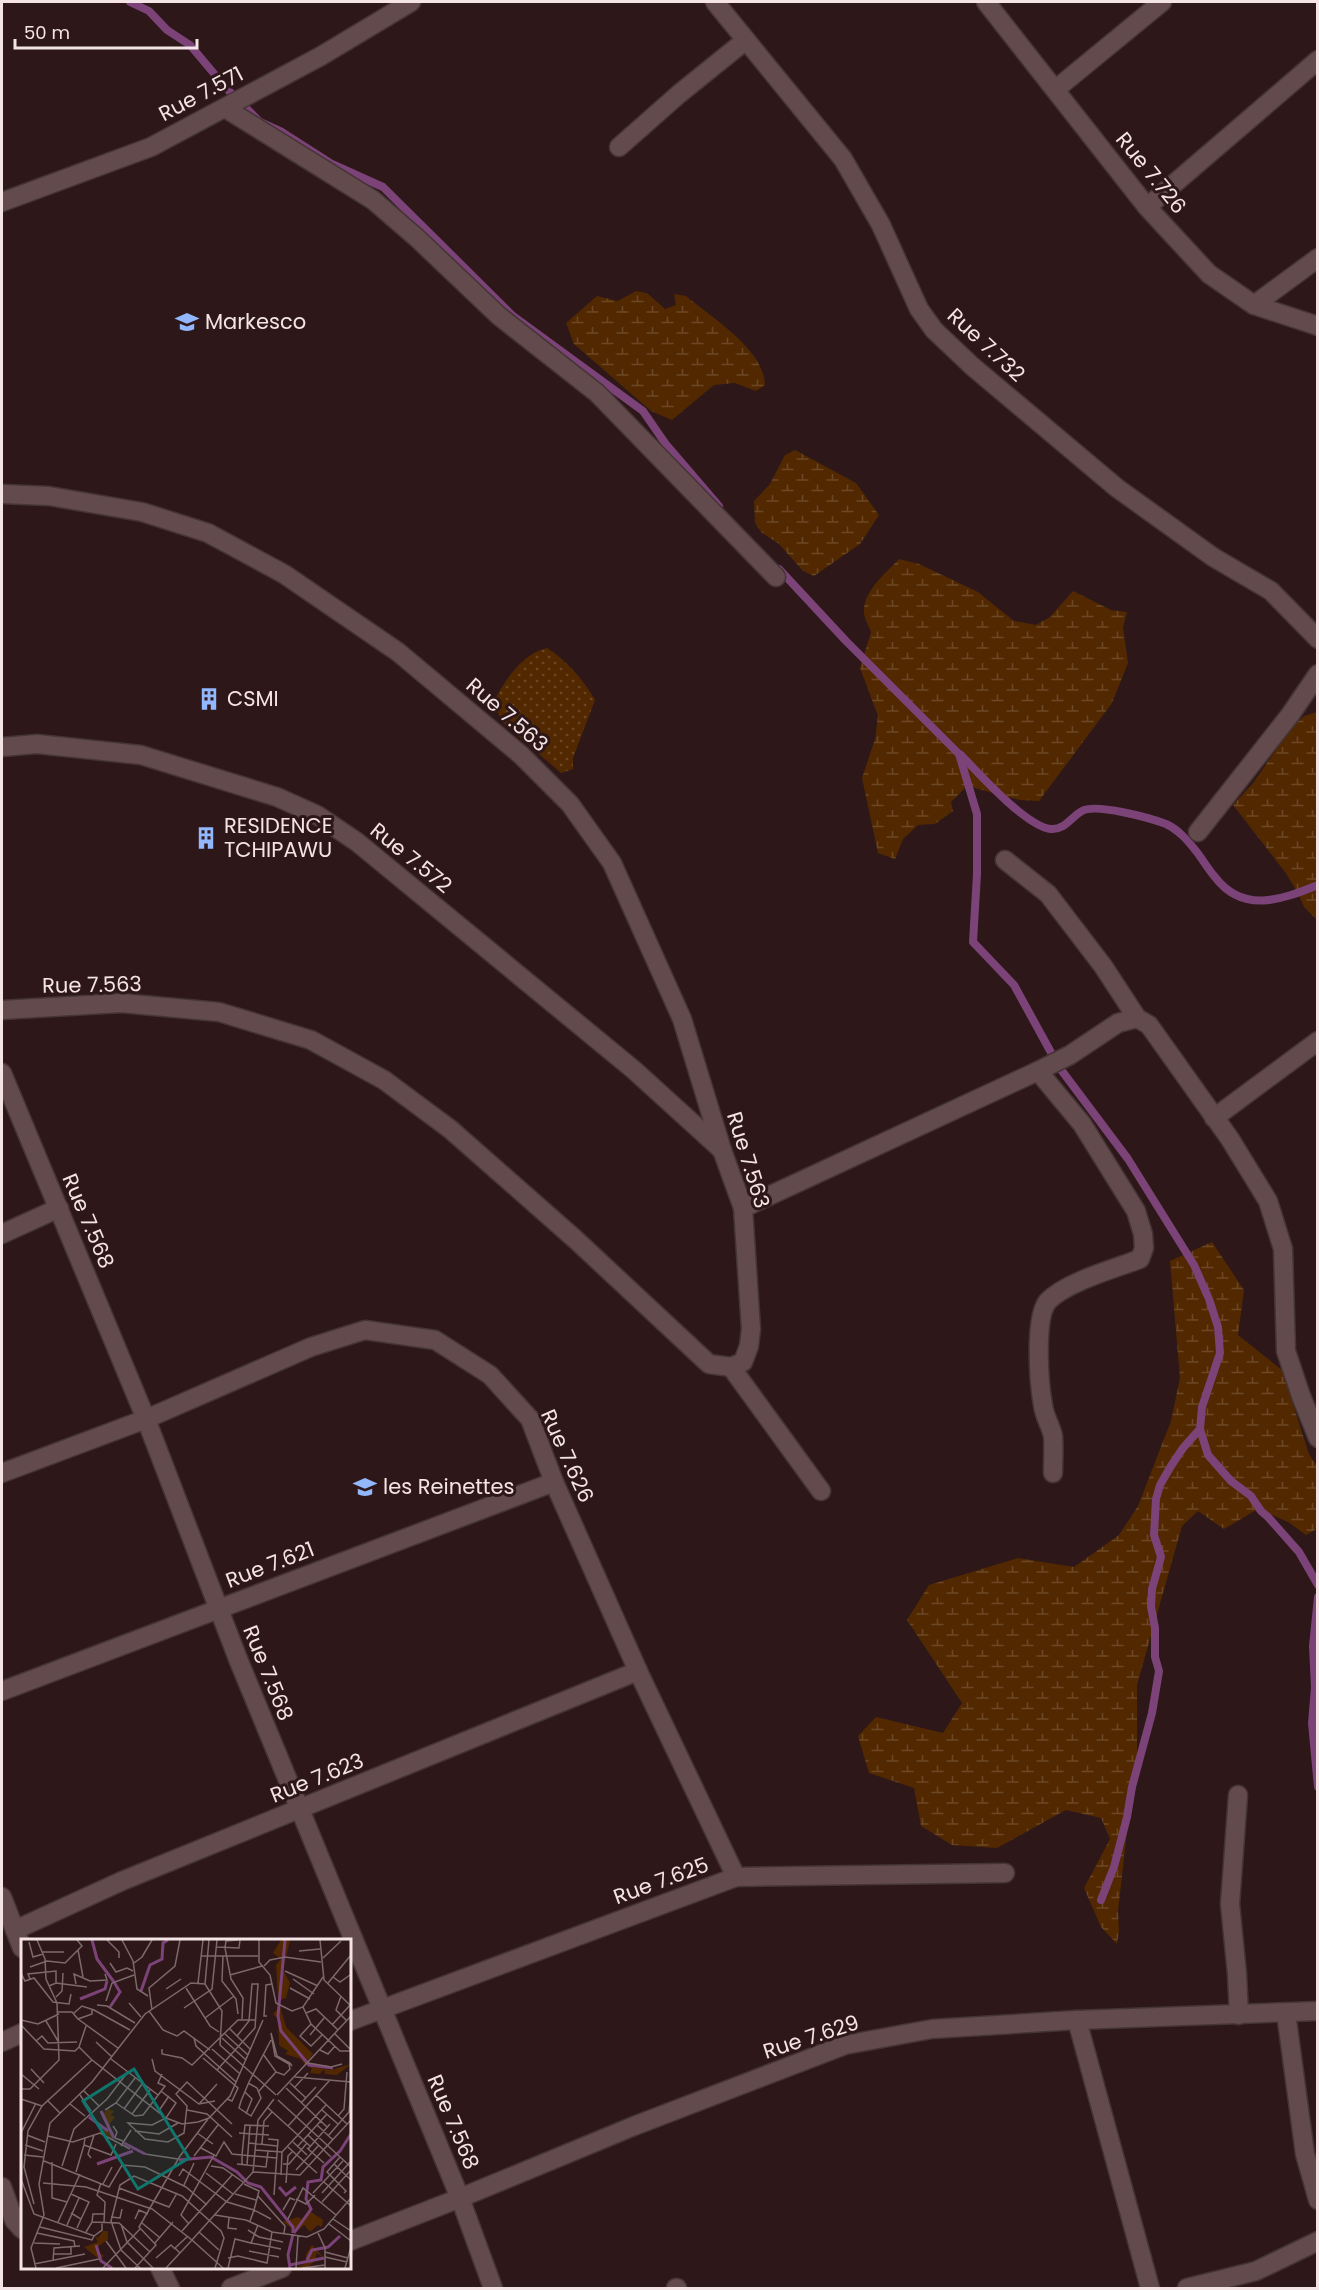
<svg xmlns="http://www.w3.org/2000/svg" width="1319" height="2290" viewBox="0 0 1319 2290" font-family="Poppins,sans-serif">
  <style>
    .grass { fill: url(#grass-dots) }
    .wetland { fill: url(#wetland-marsh) }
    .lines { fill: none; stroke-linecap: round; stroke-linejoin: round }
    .stream { stroke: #7b4377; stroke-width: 8 }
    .minor-casing { stroke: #453436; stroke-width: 21 }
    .minor { stroke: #634a4c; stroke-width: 18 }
    .labels { text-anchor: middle; stroke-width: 6; stroke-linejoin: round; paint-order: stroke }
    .street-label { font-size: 21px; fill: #f4e4e5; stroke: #2d1719 }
    .poi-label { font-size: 21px; fill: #f4e4e5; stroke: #2d1719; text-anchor: start }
    .inset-river { fill: none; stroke: #7b4377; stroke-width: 3 }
    .inset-road { fill: none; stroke: #7d696b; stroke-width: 1.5 }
    .view { fill: #0f766e; fill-opacity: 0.15; stroke: #0f766e; stroke-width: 3 }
    .inset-edge { fill: none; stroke: #f4e4e5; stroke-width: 3 }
  </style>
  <defs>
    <pattern id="grass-dots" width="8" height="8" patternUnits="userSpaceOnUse" patternTransform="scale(1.5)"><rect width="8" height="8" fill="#512800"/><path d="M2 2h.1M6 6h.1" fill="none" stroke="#6b4725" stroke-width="1.8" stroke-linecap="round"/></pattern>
    <pattern id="wetland-marsh" width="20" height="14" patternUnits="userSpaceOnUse" patternTransform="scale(1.5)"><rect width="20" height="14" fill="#512800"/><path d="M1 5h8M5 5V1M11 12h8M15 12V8" fill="none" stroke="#6b4725"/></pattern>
  </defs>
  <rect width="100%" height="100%" fill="#2d1719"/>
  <path class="grass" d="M547,648C566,660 584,680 595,700L573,758V769L561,773L501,721L494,701C505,680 523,653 547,648Z"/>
  <g class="wetland">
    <path d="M636,291L647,293L665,309L676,305L674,294L686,296C712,318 764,349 765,385L756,391L735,383L714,385L672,420L651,411L574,344L566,323L597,296L618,301Z"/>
    <path d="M795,450L856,483L879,515L860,544L814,576L803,571L779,544L761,532L755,523L754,501L770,484L785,455Z"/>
    <path d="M899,559L919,564L978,592L1014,621L1036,625L1050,617L1073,591L1111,610L1127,612L1123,627L1128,663L1112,703L1039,801L1020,800L967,786L951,802L953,811L935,824L918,825L903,839L895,859L878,853L862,778L875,739L878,716L860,668L871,632C869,626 865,620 864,614C862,592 885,574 899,559Z"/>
    <path d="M1317,712V920L1304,907L1298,893L1285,872L1233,805L1253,783L1292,727L1304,716Z"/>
    <path d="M1212,1242L1244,1290L1238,1335L1282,1370L1309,1454L1317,1466V1525L1315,1530L1306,1535L1288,1522L1258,1509L1224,1529L1198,1511L1182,1526L1137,1685V1776L1132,1787L1118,1911L1119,1931L1117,1944L1101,1927L1084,1888L1110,1839L1101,1818L1066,1810L997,1848L952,1845L921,1826L914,1788L869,1773L858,1736L876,1717L943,1733L962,1703L907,1620L929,1585L1018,1558L1074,1567L1119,1535L1138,1506L1171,1421L1180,1378L1170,1261Z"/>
  </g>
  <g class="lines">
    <g class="stream">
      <path d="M130,2L149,11L167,30L190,45L227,89L260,122L282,132L332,164L383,187L513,316L643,411L665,443L719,506"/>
      <path d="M779,569L846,641L959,754L977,814V874L973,942L1014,985L1059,1067L1128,1159L1194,1265L1209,1299L1218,1327L1220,1353L1202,1407L1200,1429L1208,1455L1231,1481L1251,1496L1261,1511L1268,1517L1299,1552L1318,1585"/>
      <path d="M961,755C979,774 1027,827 1051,829C1065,830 1071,817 1082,811C1096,803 1150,818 1166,824C1179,830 1188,841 1196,851C1203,860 1208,869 1215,877C1243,914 1281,900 1318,885"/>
      <path d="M1318,1597L1313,1646L1315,1687L1312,1723L1318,1787"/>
      <path d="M1101,1900L1114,1867L1127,1817L1132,1787L1152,1713L1159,1671L1155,1657V1628L1151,1607L1152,1589L1161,1557L1154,1535L1156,1499L1160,1485L1171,1466L1183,1448L1200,1429"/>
    </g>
    <g class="minor-casing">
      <g id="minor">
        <path d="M715,2L843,159L881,225L919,309L934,330L972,366L1117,488L1213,557L1271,591L1318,639"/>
        <path d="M986,2L1147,207L1209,274L1254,305L1318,326"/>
        <path d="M1056,89L1162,2"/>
        <path d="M225,108L373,200L417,238L499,316L597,393L776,577"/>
        <path d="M619,147L679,94L746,40"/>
        <path d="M2,202L151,147L321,56L411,2"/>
        <path d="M1147,207L1318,60"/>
        <path d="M1254,305L1318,258"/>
        <path d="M2,494L49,496L142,512L208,533L284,574L398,652L521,755L570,804L612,863L682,1019L722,1150L743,1208L751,1329L749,1346L743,1362L731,1367L709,1364L575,1239L450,1129L384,1080L311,1040L219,1012L121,1003L2,1010"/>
        <path d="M2,747L37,744L141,755L277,797L317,815L357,842L634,1070L722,1150"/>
        <path d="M1198,832L1290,715L1318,674"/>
        <path d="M1005,860L1048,894L1103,966L1137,1018L1149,1025L1230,1139L1268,1201L1283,1249L1286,1351L1301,1396L1318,1438"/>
        <path d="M1038,1071L1082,1124L1136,1211L1143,1234L1144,1248L1140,1259C1116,1268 1066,1282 1048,1301C1034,1317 1039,1384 1043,1405C1044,1416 1051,1426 1053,1436C1054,1448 1053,1461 1053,1473"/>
        <path d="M2,1073L146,1419L238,1659L460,2198L493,2288"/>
        <path d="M1214,1118L1318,1041"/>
        <path d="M743,1208L1038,1071L1070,1055L1118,1023L1137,1018"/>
        <path d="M2,1234L59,1208"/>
        <path d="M731,1367L821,1491"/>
        <path d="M2,1473L146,1419L311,1347L365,1330L435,1340L490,1375L530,1419L554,1482L638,1671L736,1877"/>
        <path d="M2,1691L554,1482"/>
        <path d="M1238,1795L1230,1904L1237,1974L1239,2015"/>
        <path d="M2,1897L22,1948"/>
        <path d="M15,1930L122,1881L638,1671"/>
        <path d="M1286,2013L1305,2154L1318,2200"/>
        <path d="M1077,2020L1150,2288"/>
        <path d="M350,2021L736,1877L1005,1873"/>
        <path d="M2,2042L22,2033"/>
        <path d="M2,2187L14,2220L22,2229"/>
        <path d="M350,2241L460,2198L634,2126L845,2045L932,2029L1077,2020L1318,2011"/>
        <path d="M160,2268L170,2288"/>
        <path d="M231,2288L282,2268"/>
        <path d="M676,2288H677"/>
        <path d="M1187,2288L1256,2271L1318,2241"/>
      </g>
    </g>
    <use href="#minor" class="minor"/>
  </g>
  <defs>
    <g id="school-bare" transform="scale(1.8)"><path d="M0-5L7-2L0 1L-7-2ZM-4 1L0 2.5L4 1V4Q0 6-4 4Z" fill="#92b7fd" stroke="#2d1719" stroke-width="2.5" paint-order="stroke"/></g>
    <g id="building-bare" transform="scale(1.8)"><path d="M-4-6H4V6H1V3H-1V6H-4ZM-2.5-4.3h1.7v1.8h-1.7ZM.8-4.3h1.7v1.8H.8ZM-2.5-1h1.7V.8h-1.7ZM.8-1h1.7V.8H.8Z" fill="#92b7fd" stroke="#2d1719" stroke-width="2.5" paint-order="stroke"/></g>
  </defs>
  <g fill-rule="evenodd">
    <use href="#school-bare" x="187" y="322"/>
    <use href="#building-bare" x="209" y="699"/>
    <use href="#building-bare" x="206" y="838"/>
    <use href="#school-bare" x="365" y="1487"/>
  </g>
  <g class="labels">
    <g class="street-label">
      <text transform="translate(201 94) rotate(-28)" y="7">Rue 7.571</text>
      <text transform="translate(1151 173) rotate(51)" y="7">Rue 7.726</text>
      <text transform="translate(986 345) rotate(43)" y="7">Rue 7.732</text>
      <text transform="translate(507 715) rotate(41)" y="7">Rue 7.563</text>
      <text transform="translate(411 858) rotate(39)" y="7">Rue 7.572</text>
      <text transform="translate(92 985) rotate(-1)" y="7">Rue 7.563</text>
      <text transform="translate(748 1160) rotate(73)" y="7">Rue 7.563</text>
      <text transform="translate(88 1221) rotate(67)" y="7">Rue 7.568</text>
      <text transform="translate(567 1456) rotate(66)" y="7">Rue 7.626</text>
      <text transform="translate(270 1565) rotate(-21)" y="7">Rue 7.621</text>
      <text transform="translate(268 1673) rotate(68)" y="7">Rue 7.568</text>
      <text transform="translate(317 1778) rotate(-22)" y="7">Rue 7.623</text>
      <text transform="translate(661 1881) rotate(-20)" y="7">Rue 7.625</text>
      <text transform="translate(811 2037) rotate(-18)" y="7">Rue 7.629</text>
      <text transform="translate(453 2122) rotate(67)" y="7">Rue 7.568</text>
    </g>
    <g class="poi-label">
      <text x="205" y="329">Markesco</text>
      <text x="227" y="706">CSMI</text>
      <text x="224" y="833">RESIDENCE<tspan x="224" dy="24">TCHIPAWU</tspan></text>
      <text x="383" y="1494">les Reinettes</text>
    </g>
  </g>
  <g transform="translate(21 1939)">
    <rect width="330" height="330" fill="#2d1719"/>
    <path d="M82,292H87V300L74,310L83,317L78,320L63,308L77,303L74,297L77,299Z" fill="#512800"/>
    <path d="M260,1H269L262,31L269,44L265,59L257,62L255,26L260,20L252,14ZM259,67L265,88L292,115L284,126L280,120L264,115L267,112L258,106L257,80L252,75ZM330,125L316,136L304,135L303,130L299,135L289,134L291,129L286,127L310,131ZM87,170L93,172L90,176L94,178L88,186L92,200L81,193L86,188L78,171L82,175ZM289,272L302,281L301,288L297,286L289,293L283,286L273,295L271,289L261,283L277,278L282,281ZM291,306L302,318L295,314V321L287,328L275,329L285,324V315Z" fill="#512800"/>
    <path class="inset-river" d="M71,1L76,20L93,43M264,1L257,77L260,92L288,126L312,129M120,52L129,26L141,20L142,4L147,1M59,60L84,50L86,42M89,68L99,53L93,43M80,172L93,199M68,178L87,192M103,204L124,215M158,221L190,218L216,233L227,244L240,248L272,288V294M76,225L112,212M258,248L265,256L275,248M273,294L290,270L285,260L287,243L300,241L302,228L319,212L330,195M75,306L80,322L91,329M286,321L291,311L307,308L319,297M269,326L303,319M269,329L267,316L272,295"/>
    <path class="inset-road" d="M86,1L98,13V19M101,1L112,22L116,50L127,57M217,1L205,2L204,9L210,40L222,59L221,80M238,1V23L249,36L255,64L271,72L282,68L302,38M299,1L303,41L330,67M8,3L12,18L22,15M196,8L218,9L219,1M57,11L62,38M278,12L299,10M21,13H43M180,17H237M202,17L201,42L215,60L217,75M302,19L320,2M89,24L95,33L106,29L112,32M113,24L121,18L131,1M243,27L249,21L264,18L300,23M9,28L26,22L44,24L61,7L56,1M264,32L297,47M0,34L4,42L13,39L32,63L48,65L50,55M209,36L241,27M312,38L319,43L329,36M9,40L7,35L35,32V44M272,40L293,55M177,44L182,1M307,44L330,16M55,45L53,35L69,42L86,41L84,35M184,45L188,1M28,47L35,44L66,48M165,49L189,87L198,93M269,49L289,60M145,50L160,40M320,57L315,71L326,82M35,58L41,52L42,34M85,62L91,44L113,36M108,64L120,78M76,66L86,67L114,84M282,68L290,85L319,112H330M163,69L191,50L196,1M131,71L128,49L154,27L159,1M128,72L142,91L156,97L163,92L189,111M37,73H51L57,80L71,75V71M53,74L61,67L73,71L109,91M285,74L295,70L317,91M246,77H243L245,46L251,45M184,79L213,57M57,80L97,109M0,81L17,85L38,75M25,82L37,102M290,85L279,97L290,107L302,95M0,86L23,110L54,112L58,108L71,121M311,86L330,65M209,90L230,111M204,95L227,116M314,95L330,111M289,96L303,79M173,99L175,107L215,143M201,99L225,121M15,102L21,97L27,104L56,103M75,103L91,118M58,108L65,87M141,110V115L161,119L171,126L217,81H235M191,110L218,134M299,111L307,115L314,107M242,115L255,133L263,136L269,130L268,125L254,117L250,94L256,117L269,124L271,127M182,119L217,149L211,162L206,160M90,120L137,156M131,120L134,132L178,165L194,162M287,124L310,128L321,125M10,130L23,144M196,131L234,89L237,45H231L228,82L216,97M0,135L18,150M274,138L330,143M227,144L236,149L240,159L230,177L218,169L220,162L228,143L250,101M269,144L285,159M265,149L306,188M273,149L287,134M0,150H9L38,121L36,64L25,40L24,20L16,1M62,151L78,167M140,152L155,164L145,179L131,186L107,184L124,200L147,203L163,194L166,167L155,155L166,143L211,185M238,152L255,133M224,153L231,160L225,175M59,156L70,172M256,156L330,77M295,156L326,185M0,160L21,167M26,161L39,174M257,161L330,228M95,164L114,177L122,176L144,147L137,144L141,135M280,164L295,148M49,165L64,177M178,165L196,145M247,169L289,207M103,170L121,145M84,171L95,164L114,139M166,171L186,175L211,198M301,171L317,185M137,173L148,157M111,175L129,151M317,177L323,170L326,133M296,186L312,201M92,187L96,193L94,199L102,202M248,187L224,186L221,216L256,219M267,187L309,141M114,192L138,195L157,184M0,194L15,164M176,194L192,205M218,194L248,196M6,196L24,203M287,196L310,218M27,197L52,203L79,194L109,210M307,197L328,173L330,151M64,199L63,206L90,216L95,205M247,200L257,201L253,256M272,203L286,216M228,204L256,207M241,205L243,182L251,173M4,206L22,212M100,207L110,191M267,208L296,234M276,208L306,175M180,209L195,217L203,203L211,215L221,216V226M286,209L303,224M287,210L309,185M234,211L261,213M124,215L157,220M3,216L22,218M173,217L197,186M319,218L306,233L325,252L323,254M70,219L67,215L73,196M23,222L88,248L101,226L124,228L165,248L186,266M31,223V259L46,263M216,225L245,228L247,212M262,225H268L286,204M313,225L330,241M226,226L229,186M41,227L53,190L86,160L106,134M190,227L202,229L222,243M275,231L298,206M55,233L63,206M232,233L279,236L330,181M185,234L212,255M260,236L261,213L305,166M158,237L162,230L206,263L233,271L238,252L223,245M0,240L13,275L73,297L81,291V283M303,243L330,267M22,244L65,248L131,270L171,301L232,233L237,181L253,160M80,244L76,256L84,263L83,283M265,244L267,217L272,212M82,245L91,228M163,246L173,224M98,249L148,268L156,254M292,254L322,222M301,254L330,222M50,255L68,263L60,280M214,255L235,261M237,257L264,287L263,294M275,260L285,265L294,256M301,263L330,231M13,265L3,228L7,192L21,167L71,121L145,179L161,185L177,183L188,179L209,157L242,81M262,271L269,259L274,261M50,274L60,280L56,289M194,276L225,281L251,293L286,298L303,290L330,259M90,278L99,279L101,270M208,279L207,289L216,290M114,280L118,271L127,275M267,280L282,249L315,276M312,280L330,292M229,282L233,271L250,280M37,283L59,235M71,283L72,275H83M121,284L138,298M100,285L106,303L132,329M168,285L160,276L193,216M308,285L330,302M46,286L58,259M19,288L71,301L73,297M227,291L238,298L262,303M161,292L212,235M65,293L71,283L98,284L129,313M178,293L198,311M16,294L53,302L54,308M297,294L304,309V329M85,302L105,329M13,304L39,305M230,304L260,310M133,305L152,283M228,312L258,318M304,313L327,319M159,314L154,309L167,297M32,315H50V308M304,318L326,323M135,319L150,306L154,310M207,319L217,317L246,324L251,293M32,322L33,309L59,307M13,325L64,315M15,329L10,309L23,276L18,245L29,184L71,143L124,75L170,44L184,45L201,72L199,106L255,156M35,329L78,320M82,329L119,290M114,329L135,306L118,288L159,217L187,180M119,329L100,311L90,282L99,246L113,237L161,257L200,292L203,299L194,329M145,329L171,301L202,329M207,329L214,300L230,304L237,286M275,329L277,297M281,329L304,326M324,329L330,308"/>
    <path class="view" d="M113,130L168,219L117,250L62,162Z"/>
    <rect width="330" height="330" class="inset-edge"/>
  </g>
  <rect width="1319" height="2290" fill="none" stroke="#f4e4e5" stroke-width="6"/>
  <path d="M15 39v9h182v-9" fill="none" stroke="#f4e4e5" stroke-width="3"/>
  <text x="24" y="39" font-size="18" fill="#f4e4e5" stroke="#2d1719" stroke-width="4.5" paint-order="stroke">50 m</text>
</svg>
